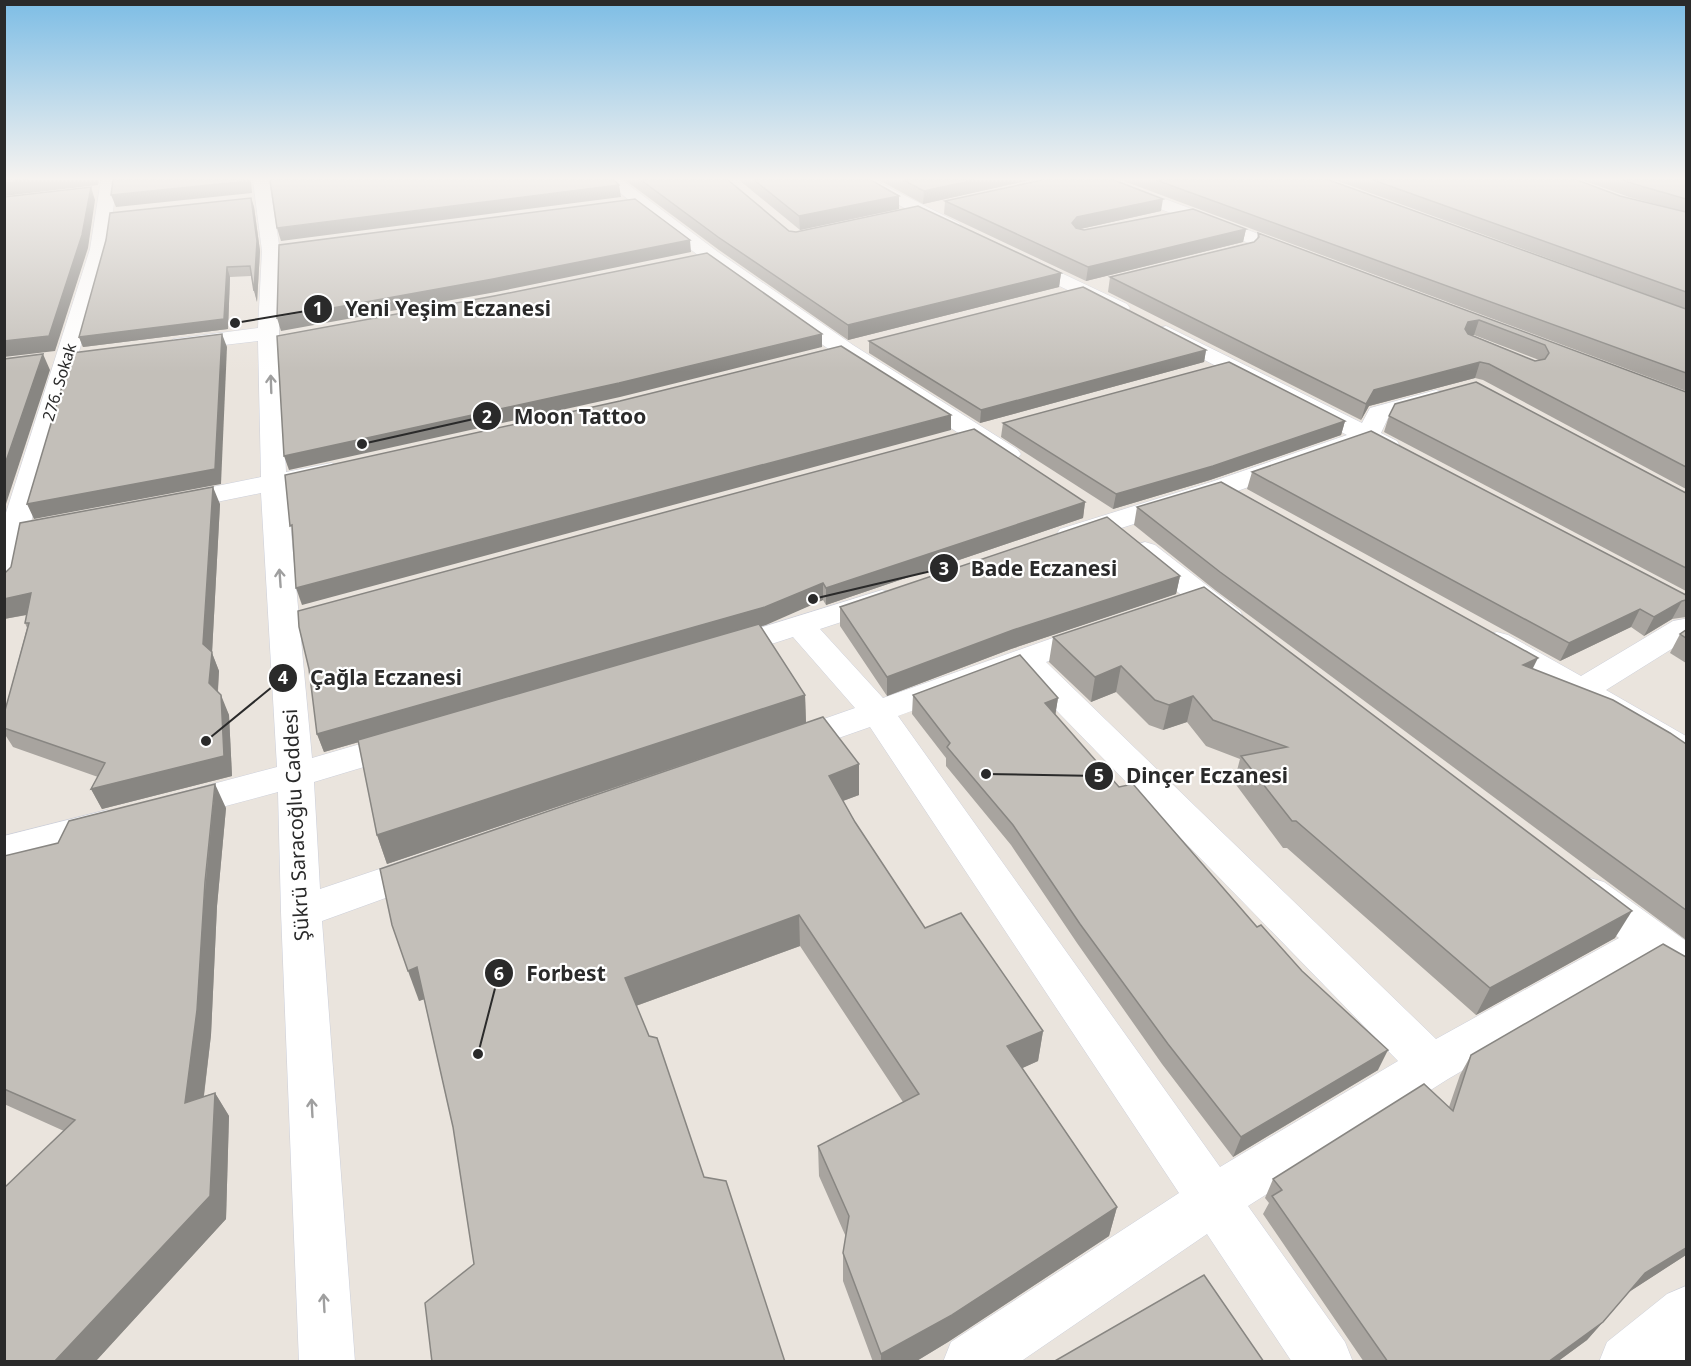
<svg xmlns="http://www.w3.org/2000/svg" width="1691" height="1366" viewBox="0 0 1691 1366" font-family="'Noto Sans',sans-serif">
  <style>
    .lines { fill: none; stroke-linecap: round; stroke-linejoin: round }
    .minor-casing { stroke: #cccfda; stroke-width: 1 }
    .minor { fill: #fff; fill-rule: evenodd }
    .wall { fill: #a8a49f; fill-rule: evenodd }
    .shaded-wall { fill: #888682 }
    .building { fill: #c3bfb9; stroke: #888682; stroke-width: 1.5; fill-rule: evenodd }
    .oneway { stroke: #9f9f9f }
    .labels { text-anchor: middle; stroke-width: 4.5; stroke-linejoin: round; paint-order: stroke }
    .far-street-label { font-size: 16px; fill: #2a2a2a; stroke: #fff }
    .street-label { font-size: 20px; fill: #2a2a2a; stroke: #fff }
    .leader { fill: none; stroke: #2a2a2a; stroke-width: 2 }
    .callout-dot { fill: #2a2a2a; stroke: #fff; stroke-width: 2 }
    .mark-label { font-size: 18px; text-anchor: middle; font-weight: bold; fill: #fff }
    .callout-label { font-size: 21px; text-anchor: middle; font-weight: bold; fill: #2a2a2a; stroke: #fff; stroke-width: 4.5; stroke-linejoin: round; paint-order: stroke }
  </style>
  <rect width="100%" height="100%" fill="#eae4dd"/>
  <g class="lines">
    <g class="minor-casing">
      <g id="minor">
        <path d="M101,180H117L108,249L31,522L63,516L73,518L77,524L73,530L27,539L19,584L14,590L4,593V519L90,249Z"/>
        <path d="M253,180H269L280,251L279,333L286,472L331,463L340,466L344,471L340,476L287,488L312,758L405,731L417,735L423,743L417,751L314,782L320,889L424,854L438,859L444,869L438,879L322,921L355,1362H299L281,912L278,792L177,819L164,815L158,806L164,797L277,767L261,493L172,511L163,509L159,503L163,497L261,477L258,341L181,350L173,349L170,344L173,339L181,338L258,328L262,251Z"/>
        <path d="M604,180H622L718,252L853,345L1017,449L1021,454L1017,459L1008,462L999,459L837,355L704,260Z"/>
        <path d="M853,180H874L959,223L962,227L959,231H947Z"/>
        <path d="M1091,180H1114L1304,251L1306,255L1304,259H1290L1093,183Z"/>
        <path d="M1021,254L1127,304L1130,308L1127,312H1113L1014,264L1012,260L1014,256Z"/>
        <path d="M1166,326L1362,423L1370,408L1436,390L1444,392L1448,397L1444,402L1388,418L1381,433L1397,441L1400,446L1397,451L1388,453L1366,445L1229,494L1080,541L1070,543L1060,541L1056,535L1060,529L1211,482L1347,435L1159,336L1155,332L1159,328Z"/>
        <path d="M1145,542L1155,545L1240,611L1244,618L1240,625L1229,627L1218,625L1135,557L1131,551L1135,545Z"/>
        <path d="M882,590L893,593L897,599L893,605L820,629L883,698L1081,628L1092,626L1103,628L1108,635L1103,642L1046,662L1436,1039L1619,938L1576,904L1570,893L1576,882L1590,878L1604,882L1686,941V979L1671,974L1650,961L1448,1079L1248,1206L1345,1342L1353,1362H1292L1207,1234L1020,1362H943L951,1342L1179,1193L870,727L790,755L778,751L772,743L778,735L855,708L793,637L725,659L714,656L709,649L714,642ZM1019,672L1398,1061L1220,1167L898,716Z"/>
        <path d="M1684,619H1686V640L1606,690L1686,736V763L1674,759L1486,649L1481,642L1486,635L1497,632L1508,635L1581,676L1673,621Z"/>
        <path d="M107,810L120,814L126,824L120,834L4,864V836Z"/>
        <path d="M1686,1286V1362H1599L1607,1342L1667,1294Z"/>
      </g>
    </g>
    <use href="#minor" class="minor"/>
  </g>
  <g class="wall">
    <path d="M625,180H728L789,231L1061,273L1059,287L848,340L719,250Z"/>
    <path d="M739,180H871L899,196V209L800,230Z"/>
    <path d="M879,180H1030L923,204Z"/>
    <path d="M1121,180H1329L1686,309V391Z"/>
    <path d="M1335,180H1577L1620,196L1670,208L1629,197L1582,180H1686V309Z"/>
    <path d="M251,198L254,207L260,251L257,302L251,276L230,277L228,329L83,347L79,337Z"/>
    <path d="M945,201L1161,211L1080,229L1084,230L1246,229L1243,242L1086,281L944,214Z"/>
    <path d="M1258,233L1686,392V489L1483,380L1475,378L1369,406L1361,420L1108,292L1110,277L1254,242L1257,239ZM1472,335H1474L1539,360L1535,361Z"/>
    <path d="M869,341L1206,350L1204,362L980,423L869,353Z"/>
    <path d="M1389,416L1686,493V591L1384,432Z"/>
    <path d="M1345,421L1341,435L1210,480L1113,509L1001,437L1003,423Z"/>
    <path d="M1252,472L1686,595V617L1672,619L1644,636L1631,627L1560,661L1247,489Z"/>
    <path d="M1085,502L1083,518L826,605L823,600L760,626L805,695L806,723L859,795L843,801L855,822L925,928L1043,1031L1038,1061L1022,1068L1117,1207L1109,1236L948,1342L915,1362H873L843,1281V1253L846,1237L819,1176L818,1146L903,1102L800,946L636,1006L474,1264L453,1127L424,999L419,1001L790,729L387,864L377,835L359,742L324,752L317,734Z"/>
    <path d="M220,504L212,653L219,671L218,692L229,715L232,776L102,809L91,789L98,777L13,747L4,733V714L27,628L25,623L27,615L4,619V574Z"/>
    <path d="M1137,507L1533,669L1686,744V940L1215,590L1134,525Z"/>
    <path d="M1180,576L1176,594L1011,649L887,696L840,626V607Z"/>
    <path d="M1204,587L1615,938L1476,1015L1287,848H1283L1234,782L1240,759L1206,746L1187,722L1163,730L1149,725L1116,692L1091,702L1049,662L1053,637Z"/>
    <path d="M1686,630V663L1670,653L1680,634Z"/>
    <path d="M913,695L1058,698L1055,715L1119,787L1378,1070L1233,1157L1162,1064L1077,943L1011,845L946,766V758L912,714Z"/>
    <path d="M226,808L217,906L211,1035L204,1096L215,1093L229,1116L226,1219L95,1362H4L64,1131L4,1104V856Z"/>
    <path d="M1684,956L1686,957V1255L1630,1291L1587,1340L1557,1362H1364L1263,1214L1269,1203L1265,1198L1273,1179L1449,1107L1460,1075L1471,1055Z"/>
  </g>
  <g class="shaded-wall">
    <path d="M29,180H99L98,185L4,196V183Z"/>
    <path d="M249,180H251L252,193L116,207L111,195Z"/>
    <path d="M974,180H1030L923,204L924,191Z"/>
    <path d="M619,185L621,197L281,241L277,228Z"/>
    <path d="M91,187L95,200L88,248L55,351L4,357V341Z"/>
    <path d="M899,196V209L800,230L799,216Z"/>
    <path d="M251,198L254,207L260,251L257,302L254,291Z"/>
    <path d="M1163,199L1161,211L1076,230L1072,223L1077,217Z"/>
    <path d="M1246,229L1243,242L1086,281L1088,267Z"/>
    <path d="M690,240L691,252L496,292L281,331L277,318Z"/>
    <path d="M227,267L230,277L228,329L83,347L79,337Z"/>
    <path d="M1061,273L1059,287L848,340V325Z"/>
    <path d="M1479,320L1474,335L1463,337L1460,344L1468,322Z"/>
    <path d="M222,334L227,347L221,484L34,519L27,504Z"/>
    <path d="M822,334V347L620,397L289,470L284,456Z"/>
    <path d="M1206,350L1204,362L980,423L981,410Z"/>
    <path d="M43,354L50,370L4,510V467Z"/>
    <path d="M1480,362L1475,378L1369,406L1361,420L1366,404L1374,390Z"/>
    <path d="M951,415V430L302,605L296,588Z"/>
    <path d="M1345,421L1341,435L1210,480L1113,509L1116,494Z"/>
    <path d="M213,487L220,504L212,653L219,671L217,702L209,683L203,644Z"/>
    <path d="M1085,502L1083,518L826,605V588Z"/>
    <path d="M1180,576L1176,594L1011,649L887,696V677L1013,630Z"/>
    <path d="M823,583V600L766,625L324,752L317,734Z"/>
    <path d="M31,593L41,612L4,619V599Z"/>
    <path d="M1682,601L1672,619L1644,636L1654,617Z"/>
    <path d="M1640,609L1631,627L1560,661L1569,643Z"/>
    <path d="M1538,658L1529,676L1523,665Z"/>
    <path d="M1121,666L1116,692L1091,702L1095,677Z"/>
    <path d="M221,695L229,715L232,776L102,809L91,789Z"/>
    <path d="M805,695L806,723L387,864L377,835Z"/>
    <path d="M1193,696L1187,722L1163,730L1169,705Z"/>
    <path d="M1058,698L1055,717L1045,703Z"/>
    <path d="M859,764V795L829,806V776Z"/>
    <path d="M215,784L226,808L217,906L211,1035L200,1127L185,1103Z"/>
    <path d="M1632,911L1615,938L1476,1015L1490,988Z"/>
    <path d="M799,915L800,946L630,1008L625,978Z"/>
    <path d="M417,967L428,998L419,1001L408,971Z"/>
    <path d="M1043,1031L1038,1061L1003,1077L1007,1046Z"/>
    <path d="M1388,1050L1378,1070L1233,1157L1241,1137Z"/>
    <path d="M215,1093L229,1116L226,1219L95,1362H54Z"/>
    <path d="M1117,1207L1109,1236L948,1342L915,1362H881V1354Z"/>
    <path d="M1686,1248V1255L1629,1292L1645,1273Z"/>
    <path d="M1603,1322L1587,1340L1557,1362H1548Z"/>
  </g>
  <g class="building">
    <path d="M4,180H29L4,183Z"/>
    <path d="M113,180H249V181L111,195Z"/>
    <path d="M270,180H614L619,185L277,228Z"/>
    <path d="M641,180H728L789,231L796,232L918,206L1061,273L848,325L718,237Z"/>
    <path d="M754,180H871L899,196L799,216Z"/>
    <path d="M903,180H974L924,191Z"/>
    <path d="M1042,180H1114L1163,199L1077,217L1072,223L1076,228L1084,230L1193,209L1246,229L1088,267L945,201Z"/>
    <path d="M1156,180H1329L1686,309V373Z"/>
    <path d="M1373,180H1577L1620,196L1686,212V292Z"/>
    <path d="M1622,180H1686V199L1634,184Z"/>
    <path d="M91,187L82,235L49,336L4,341V197Z"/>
    <path d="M251,198L257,241L254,291L250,266L227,267L224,319L79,337L106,240L110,213Z"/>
    <path d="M635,199L690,240L493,279L277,318L279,245Z"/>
    <path d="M1258,233L1686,392V467L1489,364L1480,362L1374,390L1366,404L1110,277L1254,242L1259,237ZM1479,320L1545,345L1549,353L1545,359L1535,361L1468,334L1465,329L1468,322Z"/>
    <path d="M707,253L822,334L619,383L284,456L277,336L494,296Z"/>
    <path d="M1083,287L1206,350L981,410L869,341Z"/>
    <path d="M222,334L215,469L27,504L72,353Z"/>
    <path d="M841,346L951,415L296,588L292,525L290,526L285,475L620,401Z"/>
    <path d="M43,354L4,467V359Z"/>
    <path d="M1229,362L1345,421L1213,466L1116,494L1003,423Z"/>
    <path d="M1476,382L1686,493V568L1389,416L1395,404Z"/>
    <path d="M974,429L1085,502L826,588L823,583L765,607L317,734L309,669L299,627L298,611Z"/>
    <path d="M1371,431L1686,595V600L1682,601L1654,617L1640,609L1569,643L1252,472Z"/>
    <path d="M1221,482L1538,658L1523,665L1613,700L1670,733L1686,744V910L1220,572L1137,507Z"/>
    <path d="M213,487L203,644L212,652L209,683L221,695L224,756L91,789L105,763L4,728V714L29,623H25L31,593L4,599V574L11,567L20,523Z"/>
    <path d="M1107,517L1180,576L1013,630L887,677L840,607Z"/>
    <path d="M1204,587L1632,911L1490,988L1296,821H1292L1241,756L1287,747L1213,720L1193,696L1169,705L1155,700L1121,666L1095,677L1053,637Z"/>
    <path d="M759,624L805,695L377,835L358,740Z"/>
    <path d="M1686,630V638L1680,634Z"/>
    <path d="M1020,655L1058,698L1045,703L1119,787L1133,784L1257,927L1261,925L1302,971L1388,1050L1241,1137L1168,1044L1080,924L1013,825L947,747L950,743L913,695Z"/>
    <path d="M823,717L859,764L829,776L855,822L925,928L961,913L1043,1031L1007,1046L1117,1207L952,1315L881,1354L843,1253L849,1216L818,1146L919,1094L799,915L625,978L649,1036L657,1038L704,1177L726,1181L785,1362H432L425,1303L474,1264L453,1127L417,967L408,971L392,925L380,869Z"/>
    <path d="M215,784L205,882L197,1010L185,1103L215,1093L210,1196L54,1362H4V1188L75,1120L4,1089V856L58,843L69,821Z"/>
    <path d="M1663,944L1686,957V1248L1645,1273L1603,1322L1548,1362H1388L1272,1196L1282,1190L1273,1179L1424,1084L1453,1111L1471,1055Z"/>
    <path d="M1204,1275L1264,1362H1053Z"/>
  </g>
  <defs><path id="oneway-shaft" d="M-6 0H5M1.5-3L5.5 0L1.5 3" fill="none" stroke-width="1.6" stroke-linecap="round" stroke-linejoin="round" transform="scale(1.5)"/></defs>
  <g class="oneway">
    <use href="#oneway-shaft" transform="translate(271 384) rotate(-92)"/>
    <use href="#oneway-shaft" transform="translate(280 578) rotate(-94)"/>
    <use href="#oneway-shaft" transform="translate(312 1108) rotate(-93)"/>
    <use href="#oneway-shaft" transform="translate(324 1303) rotate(-93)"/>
  </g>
  <linearGradient id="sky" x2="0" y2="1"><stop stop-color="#7dbde5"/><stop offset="0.48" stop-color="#f6f3f0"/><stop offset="1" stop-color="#f6f3f0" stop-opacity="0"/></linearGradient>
  <rect width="1691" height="372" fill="url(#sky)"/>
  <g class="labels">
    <g class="far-street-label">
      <text transform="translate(59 382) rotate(-73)" y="6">276. Sokak</text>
    </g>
    <g class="street-label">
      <text transform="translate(296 825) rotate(-93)" y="7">Şükrü Saracoğlu Caddesi</text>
    </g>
  </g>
  <path class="leader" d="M235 323L318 309M362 444L487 416M813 599L944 568M206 741L283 678M986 774L1099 776M478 1054L499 973"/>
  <g class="callout-dot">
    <circle cx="235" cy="323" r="6"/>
    <circle cx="362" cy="444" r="6"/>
    <circle cx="813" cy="599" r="6"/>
    <circle cx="206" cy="741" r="6"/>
    <circle cx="986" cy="774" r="6"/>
    <circle cx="478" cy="1054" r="6"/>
    <circle cx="318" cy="309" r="15"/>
    <circle cx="487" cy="416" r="15"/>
    <circle cx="944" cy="568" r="15"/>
    <circle cx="283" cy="678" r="15"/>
    <circle cx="1099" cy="776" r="15"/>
    <circle cx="499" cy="973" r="15"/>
  </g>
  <g class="mark-label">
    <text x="318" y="315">1</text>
    <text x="487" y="423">2</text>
    <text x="944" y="575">3</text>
    <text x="283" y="684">4</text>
    <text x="1099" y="782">5</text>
    <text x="499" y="980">6</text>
  </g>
  <g class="callout-label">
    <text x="448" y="316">Yeni Yeşim Eczanesi</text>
    <text x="580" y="424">Moon Tattoo</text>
    <text x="1044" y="576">Bade Eczanesi</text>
    <text x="386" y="685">Çağla Eczanesi</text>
    <text x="1207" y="783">Dinçer Eczanesi</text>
    <text x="566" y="981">Forbest</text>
  </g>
  <rect width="1691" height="1366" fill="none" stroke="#2a2a2a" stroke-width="12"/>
</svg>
